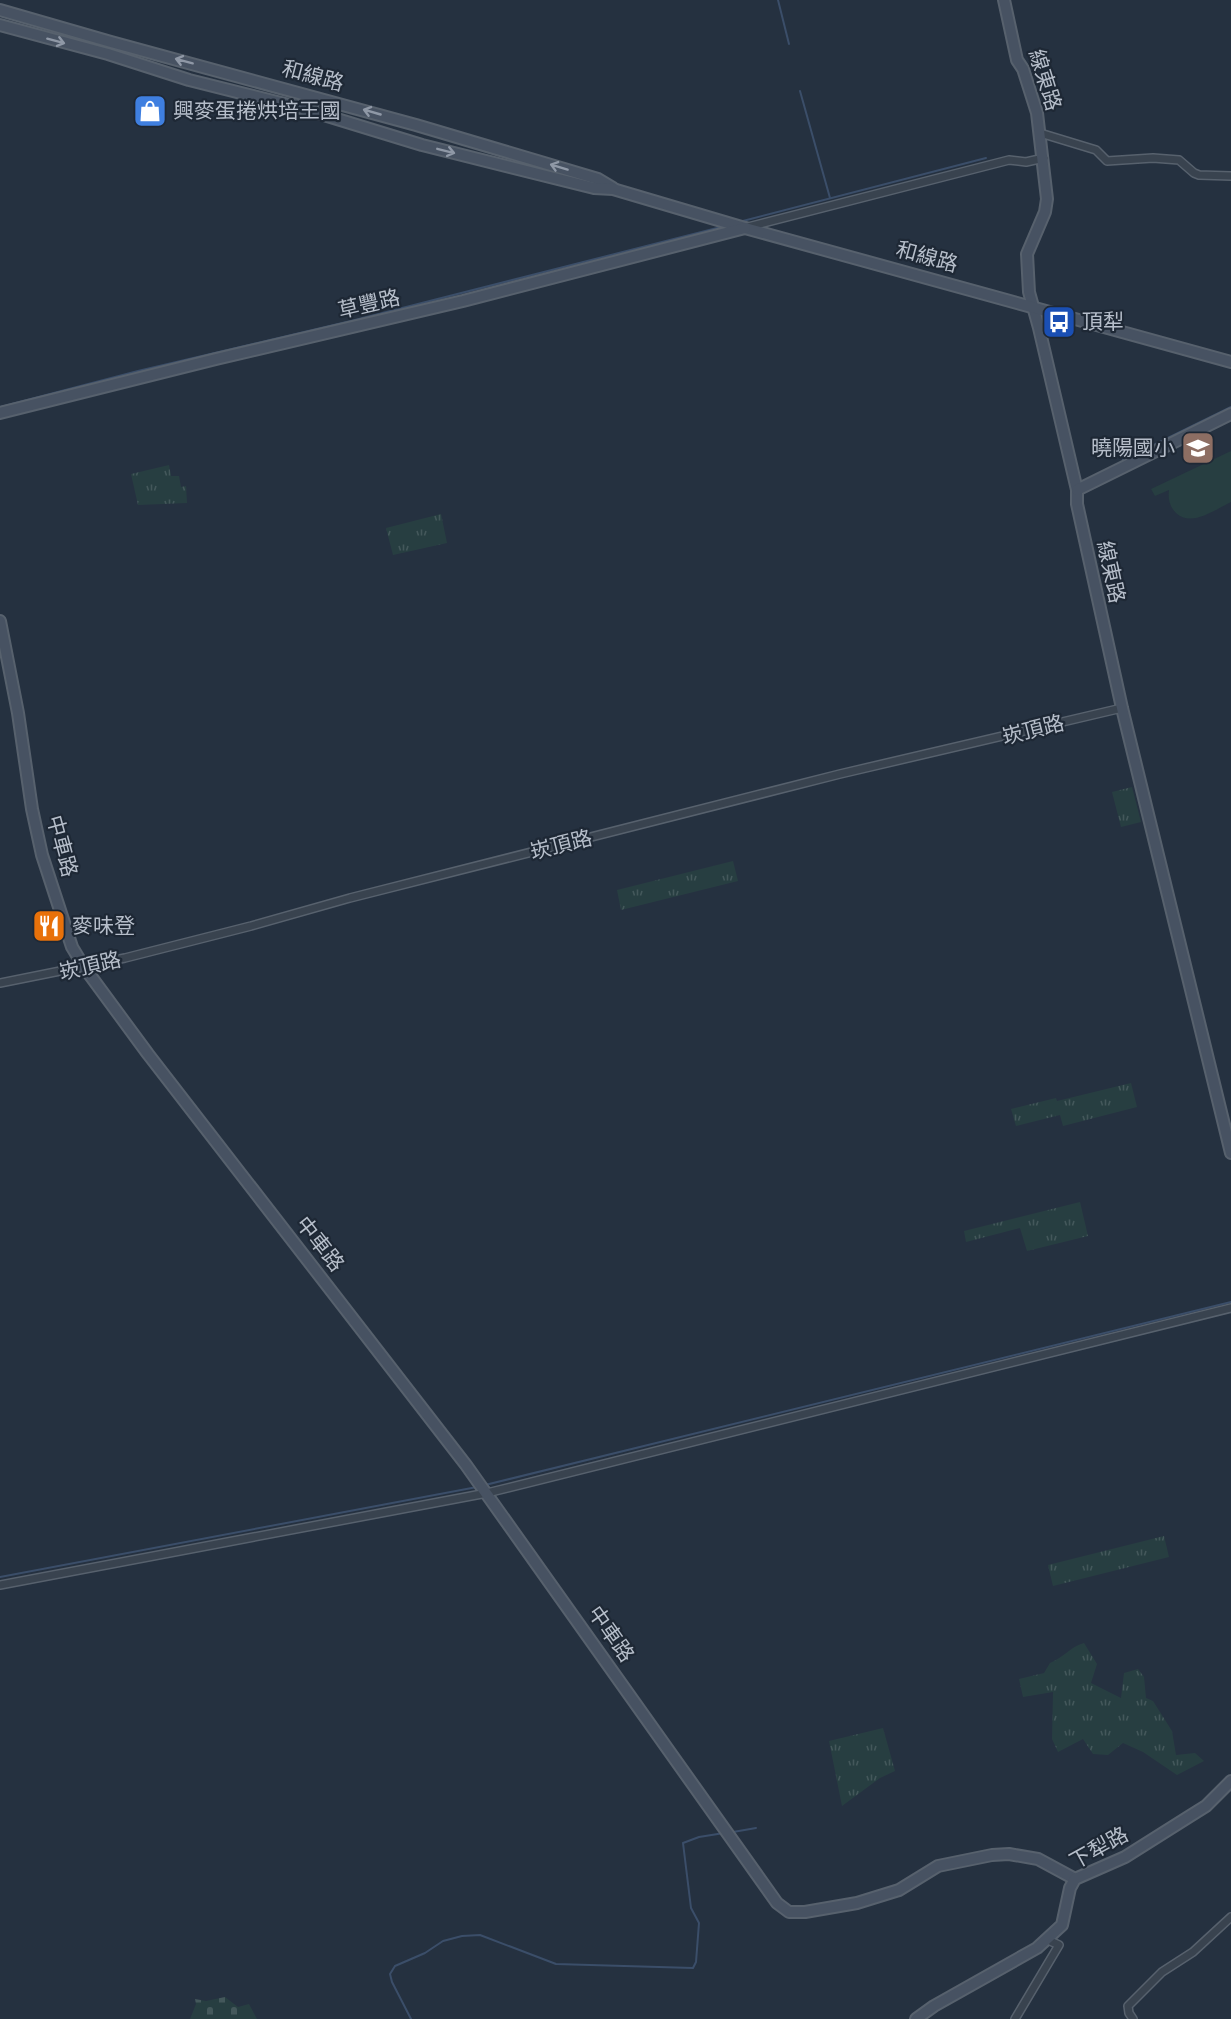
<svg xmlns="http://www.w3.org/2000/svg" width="1231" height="2019" viewBox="0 0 1231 2019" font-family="Barlow,'Noto Sans TC',sans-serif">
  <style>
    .grass { fill: url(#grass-tufts) }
    .cemetery { fill: url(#cemetery-stones) }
    .green { fill: #273e41 }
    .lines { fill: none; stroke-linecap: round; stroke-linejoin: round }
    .stream { stroke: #3b4e69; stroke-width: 2 }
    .street-casing { stroke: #57616d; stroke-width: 10 }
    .secondary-casing { stroke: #57616d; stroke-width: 14 }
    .street { stroke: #39434f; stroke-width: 7 }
    .secondary { stroke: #475262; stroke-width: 10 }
    .oneway { stroke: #8f98a6 }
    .labels { text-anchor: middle; stroke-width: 4.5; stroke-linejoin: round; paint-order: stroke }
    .street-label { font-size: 21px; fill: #b6beca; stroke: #1e2835 }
    .poi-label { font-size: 21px; fill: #b6beca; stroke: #1e2835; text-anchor: start }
  </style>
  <defs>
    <pattern id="grass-tufts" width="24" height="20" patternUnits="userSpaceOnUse" patternTransform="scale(1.5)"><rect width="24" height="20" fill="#273e41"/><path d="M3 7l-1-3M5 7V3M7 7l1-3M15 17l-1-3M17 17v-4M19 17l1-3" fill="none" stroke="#44585b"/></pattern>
    <pattern id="cemetery-stones" width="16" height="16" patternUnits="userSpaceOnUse" patternTransform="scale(1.5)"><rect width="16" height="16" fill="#273e41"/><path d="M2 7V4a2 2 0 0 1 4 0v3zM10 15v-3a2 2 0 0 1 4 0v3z" fill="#44585b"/></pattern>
  </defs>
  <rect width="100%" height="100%" fill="#253140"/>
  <g class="grass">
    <path d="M169,465L171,476H179L181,487L186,486L187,503L138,505L131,474Z"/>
    <path d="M441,514L447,543L393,555L386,528Z"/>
    <path d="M1132,787L1141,822L1121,827L1112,792Z"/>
    <path d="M733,861L738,881L621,910L617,890Z"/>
    <path d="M1131,1083L1137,1107L1063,1126L1060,1115L1016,1126L1011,1109L1056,1098L1057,1101Z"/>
    <path d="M1080,1202L1088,1236L1027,1251L1020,1228L966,1242L964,1231Z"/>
    <path d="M1164,1536L1169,1557L1053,1586L1048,1565Z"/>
    <path d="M1084,1643L1097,1664L1091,1683L1121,1698L1124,1673L1138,1669L1144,1677L1146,1698L1153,1701L1172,1731L1176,1755L1195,1753L1204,1761L1177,1775L1143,1752L1123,1743L1108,1755L1093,1754L1083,1739L1058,1752L1052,1739L1053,1692L1023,1697L1019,1679L1044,1673L1050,1663C1063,1658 1070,1647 1084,1643Z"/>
    <path d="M883,1728L895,1771L880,1778L842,1806L829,1741Z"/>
  </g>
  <path class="cemetery" d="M225,1997L238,2007L249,2004L257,2019H190L196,2004L195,1999L206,2001Z"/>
  <path class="green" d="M1231,451V502C1216,509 1191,528 1176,513C1169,506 1168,498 1169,490L1155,496L1151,489Z"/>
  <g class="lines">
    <g class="stream">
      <path d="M778,0L789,44"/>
      <path d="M800,91L830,198"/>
      <path d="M739,222L986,158"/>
      <path d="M0,407L138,371L355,320L725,226"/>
      <path d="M1123,460L1231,407"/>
      <path d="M485,1485L1231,1302"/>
      <path d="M0,1577L477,1487"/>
      <path d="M733,1832L756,1828"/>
      <path d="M411,2019L392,1982L390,1974L395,1966L425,1953L443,1941L462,1936L480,1935L556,1964L693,1968L696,1962L699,1923L691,1908L683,1843L699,1837L724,1833"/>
    </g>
    <g class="street-casing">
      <g id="street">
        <path d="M1040,133L1096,150L1107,161L1153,158L1179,160L1194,173L1199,175L1231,176"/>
        <path d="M748,227L1009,160L1026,162L1044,158"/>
        <path d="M0,983L125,958L251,926L350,898L840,774L1122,708"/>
        <path d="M0,1585L487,1493L1231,1308"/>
        <path d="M1015,2019L1059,1945L1048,1940"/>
        <path d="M1133,2019L1129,2013L1128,2006L1162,1972L1193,1952L1231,1917"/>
      </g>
    </g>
    <g class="secondary-casing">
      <g id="secondary">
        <path d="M1004,0L1017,60L1023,69L1037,113L1047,199L1045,212L1027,254L1029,292L1039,328L1077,490V504L1122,708L1231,1153"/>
        <path d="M0,10L111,42L416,125L598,179L613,188"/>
        <path d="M0,25L108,54L189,80L301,108L422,145L594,188L613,189L745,228L1231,362"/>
        <path d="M0,413L216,359L463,301L745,228"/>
        <path d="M1077,490L1231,414"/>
        <path d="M0,621L18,713L32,809L42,855L72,947L84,967L148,1054L466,1465L777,1903L789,1912H805L857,1903L899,1890L938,1866L992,1855L1009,1854L1038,1859L1075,1879"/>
        <path d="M916,2019L934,2006L1037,1948L1062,1925L1070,1888L1075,1879L1125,1857L1190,1816L1206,1806L1231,1781"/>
      </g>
    </g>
    <use href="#street" class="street"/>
    <use href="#secondary" class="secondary"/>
  </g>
  <defs><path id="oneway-shaft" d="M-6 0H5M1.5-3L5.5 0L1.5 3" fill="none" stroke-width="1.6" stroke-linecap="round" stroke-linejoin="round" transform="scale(1.5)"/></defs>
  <g class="oneway">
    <use href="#oneway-shaft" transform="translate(56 41) rotate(15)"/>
    <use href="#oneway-shaft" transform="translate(184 61) rotate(-165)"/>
    <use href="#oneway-shaft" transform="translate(372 112) rotate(-164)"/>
    <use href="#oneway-shaft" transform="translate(446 151) rotate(14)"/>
    <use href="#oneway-shaft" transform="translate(559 167) rotate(-163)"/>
  </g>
  <defs>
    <g id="shop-square" transform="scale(1.725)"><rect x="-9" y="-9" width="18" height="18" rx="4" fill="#3f7fe0" stroke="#1e2835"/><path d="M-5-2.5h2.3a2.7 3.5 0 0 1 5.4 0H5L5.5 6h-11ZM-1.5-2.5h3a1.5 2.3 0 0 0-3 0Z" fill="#fff"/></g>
    <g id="bus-square" transform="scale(1.725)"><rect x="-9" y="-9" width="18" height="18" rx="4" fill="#1a4fb4" stroke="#1e2835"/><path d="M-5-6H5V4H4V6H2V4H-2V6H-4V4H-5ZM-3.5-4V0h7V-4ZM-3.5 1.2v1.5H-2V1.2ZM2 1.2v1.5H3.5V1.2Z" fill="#fff"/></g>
    <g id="school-square" transform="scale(1.725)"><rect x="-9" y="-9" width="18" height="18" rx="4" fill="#8d6e63" stroke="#1e2835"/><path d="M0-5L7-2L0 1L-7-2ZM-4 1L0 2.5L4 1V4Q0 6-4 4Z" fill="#fff"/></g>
    <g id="restaurant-square" transform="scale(1.725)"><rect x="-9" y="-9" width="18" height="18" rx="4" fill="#e8710a" stroke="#1e2835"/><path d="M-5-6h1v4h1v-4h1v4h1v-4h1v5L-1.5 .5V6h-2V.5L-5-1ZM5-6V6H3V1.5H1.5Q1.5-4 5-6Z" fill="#fff"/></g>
  </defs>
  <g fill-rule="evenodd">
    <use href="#shop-square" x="150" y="111"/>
    <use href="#bus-square" x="1059" y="322"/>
    <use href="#school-square" x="1198" y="448"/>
    <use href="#restaurant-square" x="49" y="926"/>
  </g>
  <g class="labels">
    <g class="street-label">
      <text transform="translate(313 76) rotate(15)" y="7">和線路</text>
      <text transform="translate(1045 80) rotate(73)" y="7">線東路</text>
      <text transform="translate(927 257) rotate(15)" y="7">和線路</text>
      <text transform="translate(369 304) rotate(-13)" y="7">草豐路</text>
      <text transform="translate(1111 572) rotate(78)" y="7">線東路</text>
      <text transform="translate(1033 730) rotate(-14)" y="7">崁頂路</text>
      <text transform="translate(561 845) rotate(-14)" y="7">崁頂路</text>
      <text transform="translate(62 846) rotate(75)" y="7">中車路</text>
      <text transform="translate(90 966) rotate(-13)" y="7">崁頂路</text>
      <text transform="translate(320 1244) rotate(52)" y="7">中車路</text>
      <text transform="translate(611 1634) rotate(55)" y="7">中車路</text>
      <text transform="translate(1099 1848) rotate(-29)" y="7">下犁路</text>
    </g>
    <g class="poi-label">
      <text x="173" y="118">興麥蛋捲烘培王國</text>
      <text x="1082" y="329">頂犁</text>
      <text x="1175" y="455" text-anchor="end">曉陽國小</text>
      <text x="72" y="933">麥味登</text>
    </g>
  </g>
</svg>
